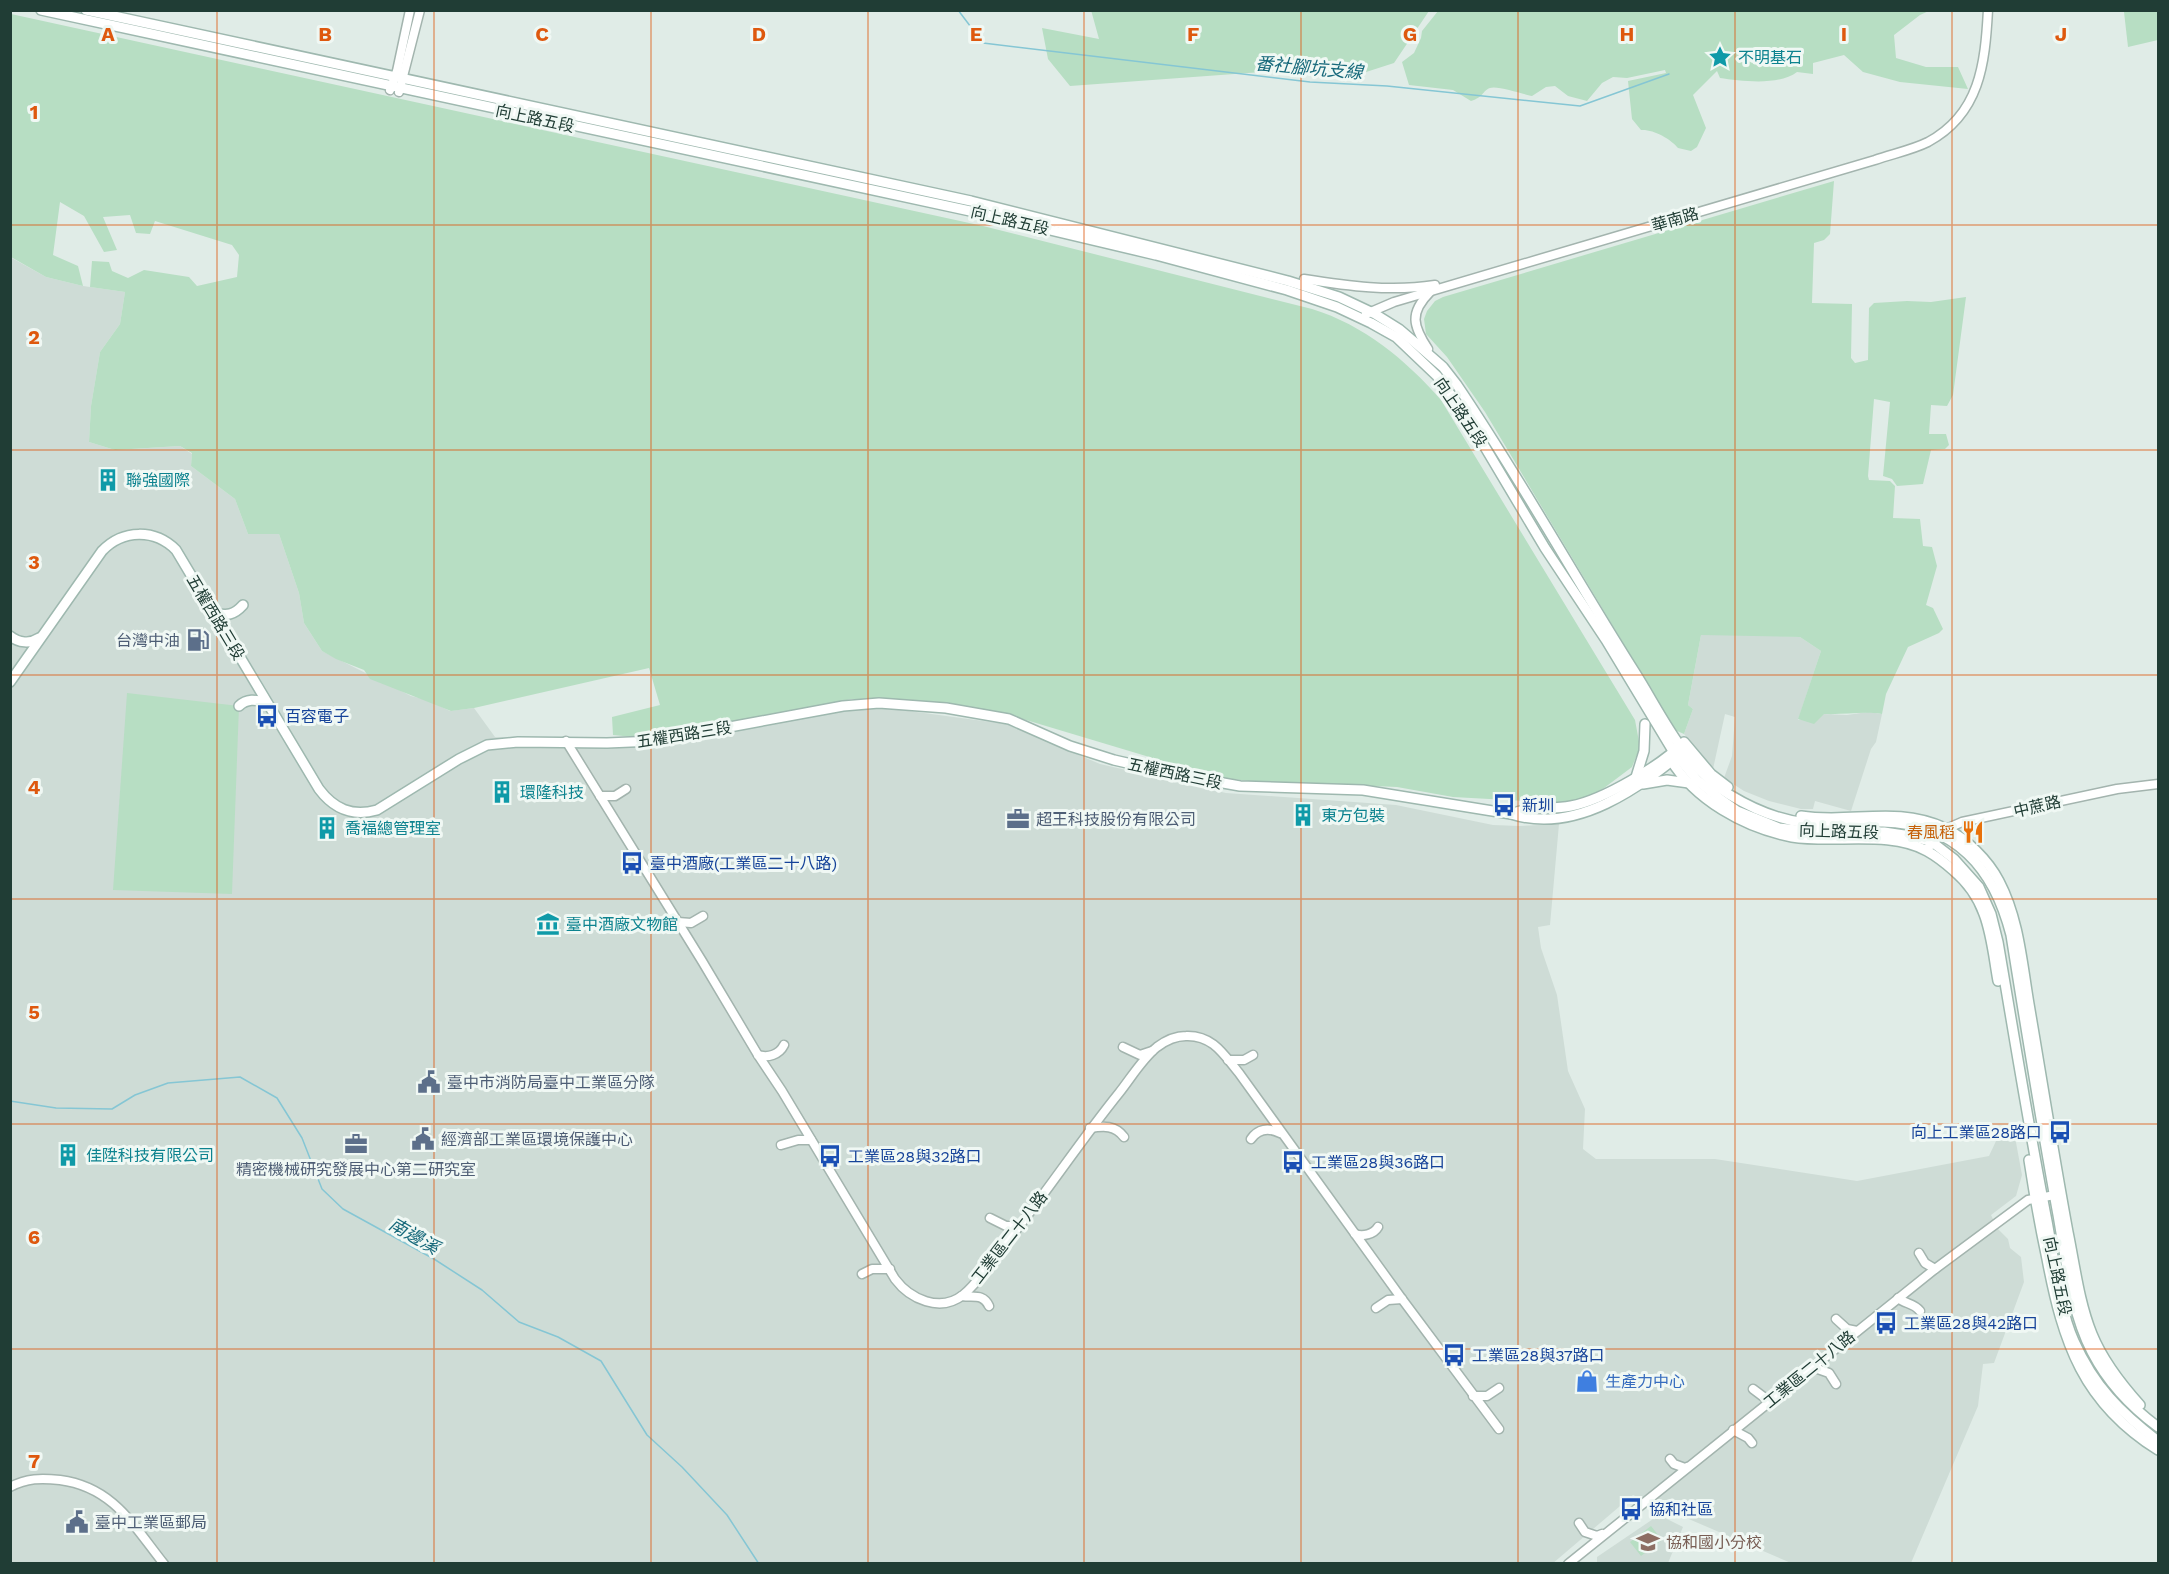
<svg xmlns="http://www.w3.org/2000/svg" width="2169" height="1574" viewBox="0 0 2169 1574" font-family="'Work Sans','Noto Sans TC',sans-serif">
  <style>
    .built { fill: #cedcd6 }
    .green { fill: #b7dec3 }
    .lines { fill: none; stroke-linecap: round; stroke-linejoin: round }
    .stream { stroke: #85c6d4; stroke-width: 1.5 }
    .tertiary-casing { stroke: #a3b4ae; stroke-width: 11 }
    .secondary-casing { stroke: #9eb8af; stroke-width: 12 }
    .tertiary { stroke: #fff; stroke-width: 8 }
    .secondary { stroke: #fff; stroke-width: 9 }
    .grid { fill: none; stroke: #de580e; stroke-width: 1.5; stroke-opacity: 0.55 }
    .labels { text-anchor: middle; stroke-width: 6; stroke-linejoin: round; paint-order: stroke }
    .culture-label { font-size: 16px; fill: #0d838f; stroke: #f0f8f4; text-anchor: start }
    .street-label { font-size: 16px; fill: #203d35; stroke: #f0f8f4 }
    .service-label { font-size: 16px; fill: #4e5e75; stroke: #f0f8f4; text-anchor: start }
    .transit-label { font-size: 16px; fill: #164399; stroke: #f0f8f4; text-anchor: start }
    .food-label { font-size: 16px; fill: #c56008; stroke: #f0f8f4; text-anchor: end }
    .shop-label { font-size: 16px; fill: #366cbe; stroke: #f0f8f4; text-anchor: start }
    .education-label { font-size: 16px; fill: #785e54; stroke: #f0f8f4; text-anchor: start }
    .water-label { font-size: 18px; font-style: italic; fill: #17697b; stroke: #f0f8f4 }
    .grid-label { font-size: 20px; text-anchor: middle; font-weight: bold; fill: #de580e; stroke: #f0f8f4; stroke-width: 6; stroke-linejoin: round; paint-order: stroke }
  </style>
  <rect width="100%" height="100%" fill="#e0ece7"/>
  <g class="built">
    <path d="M10,257L46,277L83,286L125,292L120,324L100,352L91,406L89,442L115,450L180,446L192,454L191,466L235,499L248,534H279L299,593L304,623L322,651L411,696L427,700L450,711L474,708L495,737L651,745L849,710L879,707L1006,724L1100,764L1226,793L1396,805L1493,825L1519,826L1559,824L1550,925L1538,927L1541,948L1557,995L1568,1071L1585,1109L1583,1149L1596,1159H1715L1857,1181L1989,1156L1996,1141L2015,1137L2022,1175L2016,1196L1991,1215L1998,1229L2008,1239L2010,1248L2021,1257L2024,1282L1994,1363L1983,1364L1978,1406L1911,1563H1791L1633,1495L1552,1564L11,1563Z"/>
    <path d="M1745,634L1800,637L1821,651L1798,720L1823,714L1847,715L1868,712L1882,714L1876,742L1871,749L1851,811L1815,801L1813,809H1801L1769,801L1744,791L1724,778L1732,756L1735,717L1725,714L1713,769L1684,734L1693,709L1688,705L1701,635Z"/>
    <path d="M1659,1515L1683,1527L1668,1563L1597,1564V1557Z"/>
  </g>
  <g class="green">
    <path d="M1091,10H1429V11L1394,63L1363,73L1274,71L1070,86L1048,59L1042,28L1099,39Z"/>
    <path d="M1931,10L1920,15L1894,35L1896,58L1926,67H1958L1968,89L1900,82L1863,72L1844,55L1813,63V74L1797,72C1779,86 1741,81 1720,78L1717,71L1693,95L1706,128L1697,147L1691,151L1678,148C1671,139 1653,129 1641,130L1632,119L1628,81L1666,73L1665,70L1627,78L1613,77L1602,83L1587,101L1568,96L1555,86L1546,87L1532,96C1523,94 1496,85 1490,88C1482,91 1484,97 1471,101L1453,90L1409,85L1402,62L1414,53L1421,38L1422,31L1438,11Z"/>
    <path d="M2130,11H2158V40L2128,47L2124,12Z"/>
    <path d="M11,14L983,226L1312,309C1364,325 1406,360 1441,400L1635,720L1640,747L1632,767L1604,788L1589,796L1565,803L1453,797L1397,787L1249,781L1216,777L1016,717L949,703L852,699L653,739L613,735L612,717L660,705L649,668L474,708L451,711L370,679L364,670L336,659L322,651L304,623L299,593L279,534H248L235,499L191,466L192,453L180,446L115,450L89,442L91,406L100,352L120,324L125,292L90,287L92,261L109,262L112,271L128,278L144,270L189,277L197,286L237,277L239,255L232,245L155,221L150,234L136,233L130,215L103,217L117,250L104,252L84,216L60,202L53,255L78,266L83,286L46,277L11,257Z"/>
    <path d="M1834,181L1830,234L1824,240L1814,243L1812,303L1852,304L1851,358L1855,363L1868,360L1869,308L1874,303L1907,301L1931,302L1966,297L1953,395L1947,406L1931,405L1929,434H1946L1949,445L1945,449L1931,450L1923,484L1897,486L1892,479L1883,476L1890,402L1874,399L1868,476L1869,480L1890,481L1895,486L1893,518L1920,519L1923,546L1932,547L1937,566L1926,605L1933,608L1943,629L1939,633L1908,647L1886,694L1882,714C1863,711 1843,715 1824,714L1814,724L1798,719L1821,651L1800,637L1701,635L1688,705L1693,709L1684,734L1675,730L1485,412L1447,357L1426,334L1424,319L1427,311L1435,301L1443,297Z"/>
    <path d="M127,693L239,706L232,894L113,890Z"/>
    <path d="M1651,1526L1662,1540L1641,1556L1630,1542Z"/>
  </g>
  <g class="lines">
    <g class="stream">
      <path d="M958,10L983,43L1310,82L1387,86L1580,106L1669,74"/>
      <path d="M10,1101L56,1108L112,1109L135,1095L168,1083L240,1077L277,1098L302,1138L322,1189L343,1209L434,1259L482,1290L519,1322L558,1337L601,1361L647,1435L682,1467L727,1515L759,1564"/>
    </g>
    <g class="tertiary-casing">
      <g id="tertiary">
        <path d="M390,90L397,71L410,10"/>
        <path d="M399,92L420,10"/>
        <path d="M1304,279C1348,286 1391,292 1435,285"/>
        <path d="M1366,314L1394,302L1875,160C1892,154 1912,150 1928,142C1980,114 1985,64 1988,10"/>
        <path d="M1428,349C1413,326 1409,313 1430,292"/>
        <path d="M566,741L702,961L758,1055L782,1091L895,1279C910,1299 940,1313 963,1295C977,1284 987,1267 998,1253C1041,1201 1077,1145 1119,1093C1131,1078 1142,1059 1157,1047C1165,1041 1175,1036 1186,1036C1213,1035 1224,1055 1239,1073L1402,1299L1499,1429"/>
        <path d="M600,796H615L626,789"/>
        <path d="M1926,850L1946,829L1962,822L2117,789L2158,784"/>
        <path d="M678,922L691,923L703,916"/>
        <path d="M1123,1047L1140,1055L1152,1051"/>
        <path d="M758,1055C768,1058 779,1055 784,1045"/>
        <path d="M1228,1060H1244L1253,1055"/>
        <path d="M1090,1128C1104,1126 1115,1125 1124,1137"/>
        <path d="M1251,1139C1258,1129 1268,1127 1280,1133"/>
        <path d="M781,1145L798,1140H811"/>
        <path d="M990,1218L1006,1226H1021"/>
        <path d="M1355,1234C1363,1237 1374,1234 1378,1227"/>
        <path d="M1919,1253L1925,1263L1935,1269"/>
        <path d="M862,1274L872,1269H890"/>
        <path d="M962,1296C973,1298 983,1293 989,1306"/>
        <path d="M1898,1298C1905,1304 1914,1303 1920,1311"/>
        <path d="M1376,1308L1388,1300L1402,1299"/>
        <path d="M1836,1319L1847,1329L1857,1331"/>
        <path d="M1812,1367L1829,1373L1836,1384"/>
        <path d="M1753,1389L1769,1401L1771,1400"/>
        <path d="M1473,1396H1487L1499,1388"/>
        <path d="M1733,1430L1748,1438L1752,1443"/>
        <path d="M1670,1459L1674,1464L1685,1468L1687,1467"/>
        <path d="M10,1487C27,1478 41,1478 60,1480C113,1487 133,1525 164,1564"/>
        <path d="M1579,1523L1585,1532L1597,1536L1602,1534"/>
        <path d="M1568,1564L1935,1269L2028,1200L2060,1194"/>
      </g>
    </g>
    <g class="secondary-casing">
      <g id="secondary">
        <path d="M41,10L970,211L1156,255L1287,290L1337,307L1371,323L1396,337L1437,376L1467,417L1545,548L1606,640L1673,751L1697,780L1720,799L1737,811L1779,828L1824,833L1884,832L1911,836L1932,842L1954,859L1979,887L1991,914L1998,942C2014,1035 2029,1129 2047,1221C2054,1258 2059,1308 2074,1341C2094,1386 2120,1412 2158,1441"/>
        <path d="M86,10L971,201L1288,281L1339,297L1375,314L1399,329L1419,346L1443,367L1457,385C1520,478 1574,576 1634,671C1662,715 1684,767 1730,795C1753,809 1780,820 1806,823C1832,826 1857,821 1883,822C1956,824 1994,868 2011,935C2026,1029 2041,1122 2058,1215C2066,1260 2071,1312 2092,1352C2108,1383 2131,1407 2158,1427"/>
        <path d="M215,613C227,616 234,615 243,605"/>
        <path d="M10,636C19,643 30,644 39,638"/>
        <path d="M10,682L102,551C123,529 155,529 176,550L319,789C334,809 352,817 377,810L459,759L487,745L518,742L607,743L654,741L843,706L879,703L946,708L1009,719L1070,746L1114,760L1184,776L1240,786L1363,790L1511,814C1577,835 1640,787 1688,748"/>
        <path d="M239,706C247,698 256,700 266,702"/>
        <path d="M1669,757C1694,800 1745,828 1792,837C1834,844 1889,830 1927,851C1936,856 1945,863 1953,870C1966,881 1978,897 1984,914C1992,935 1994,959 1998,981"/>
        <path d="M1636,777L1644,751L1645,724"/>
        <path d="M1643,784L1667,780L1689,783"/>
        <path d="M1511,814C1530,806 1551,810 1571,806C1603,800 1662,765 1684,742L1711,774L1728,787"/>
        <path d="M1801,816C1851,824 1895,805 1945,828C1966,838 1988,860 1999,881C2019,919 2022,963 2029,1004C2042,1080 2054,1157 2068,1232C2075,1266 2079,1302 2092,1334C2103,1361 2121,1384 2140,1405"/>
        <path d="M2029,1160C2034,1193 2040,1226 2047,1259C2063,1343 2083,1403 2158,1450"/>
      </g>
    </g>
    <use href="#tertiary" class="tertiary"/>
    <use href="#secondary" class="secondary"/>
  </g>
  <path class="grid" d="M217,10V1564M434,10V1564M651,10V1564M868,10V1564M1084,10V1564M1301,10V1564M1518,10V1564M1735,10V1564M1952,10V1564M10,225H2158M10,450H2158M10,675H2158M10,899H2158M10,1124H2158M10,1349H2158"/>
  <defs>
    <g id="sight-bare" transform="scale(1.8)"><path d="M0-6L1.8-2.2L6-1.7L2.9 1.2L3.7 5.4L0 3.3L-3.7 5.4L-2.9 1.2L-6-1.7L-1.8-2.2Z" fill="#0f9aa8" stroke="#f0f8f4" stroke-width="2.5" paint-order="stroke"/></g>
    <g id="building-bare" transform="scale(1.8)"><path d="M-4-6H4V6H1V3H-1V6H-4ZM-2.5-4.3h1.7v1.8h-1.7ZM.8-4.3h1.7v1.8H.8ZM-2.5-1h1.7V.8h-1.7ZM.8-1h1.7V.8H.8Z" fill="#0f9aa8" stroke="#f0f8f4" stroke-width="2.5" paint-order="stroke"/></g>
    <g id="fuel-bare" transform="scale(1.8)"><path d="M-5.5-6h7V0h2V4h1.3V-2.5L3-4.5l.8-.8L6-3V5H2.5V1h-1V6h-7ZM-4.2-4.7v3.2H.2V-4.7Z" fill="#5c6f8a" stroke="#f0f8f4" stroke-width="2.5" paint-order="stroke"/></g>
    <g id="bus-bare" transform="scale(1.8)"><path d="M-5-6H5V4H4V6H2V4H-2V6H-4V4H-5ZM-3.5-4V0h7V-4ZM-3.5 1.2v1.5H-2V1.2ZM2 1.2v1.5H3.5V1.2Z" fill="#1a4fb4" stroke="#f0f8f4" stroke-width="2.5" paint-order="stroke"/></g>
    <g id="office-bare" transform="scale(1.8)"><path d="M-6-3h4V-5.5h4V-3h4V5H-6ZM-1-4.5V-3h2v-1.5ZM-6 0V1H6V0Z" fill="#5c6f8a" stroke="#f0f8f4" stroke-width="2.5" paint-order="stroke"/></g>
    <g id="restaurant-bare" transform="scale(1.8)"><path d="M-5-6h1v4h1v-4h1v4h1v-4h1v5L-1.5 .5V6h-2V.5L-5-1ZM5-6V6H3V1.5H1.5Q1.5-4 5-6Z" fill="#e8710a" stroke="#f0f8f4" stroke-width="2.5" paint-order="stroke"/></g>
    <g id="museum-bare" transform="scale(1.8)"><path d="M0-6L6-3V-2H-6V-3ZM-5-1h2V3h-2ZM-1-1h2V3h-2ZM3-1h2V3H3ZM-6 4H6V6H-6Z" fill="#0f9aa8" stroke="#f0f8f4" stroke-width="2.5" paint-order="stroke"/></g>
    <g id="civic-bare" transform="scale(1.8)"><path d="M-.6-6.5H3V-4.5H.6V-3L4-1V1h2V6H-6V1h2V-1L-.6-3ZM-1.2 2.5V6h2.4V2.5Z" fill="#5c6f8a" stroke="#f0f8f4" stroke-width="2.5" paint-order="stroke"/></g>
    <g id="shop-bare" transform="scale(1.8)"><path d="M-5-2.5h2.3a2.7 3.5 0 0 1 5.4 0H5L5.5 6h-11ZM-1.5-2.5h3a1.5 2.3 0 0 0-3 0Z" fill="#3f7fe0" stroke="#f0f8f4" stroke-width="2.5" paint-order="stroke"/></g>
    <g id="school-bare" transform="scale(1.8)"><path d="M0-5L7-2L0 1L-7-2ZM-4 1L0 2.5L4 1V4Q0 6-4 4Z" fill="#8d6e63" stroke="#f0f8f4" stroke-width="2.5" paint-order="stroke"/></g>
  </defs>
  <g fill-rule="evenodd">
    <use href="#sight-bare" x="1720" y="57"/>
    <use href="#building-bare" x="108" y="480"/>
    <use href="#fuel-bare" x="198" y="640"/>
    <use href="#bus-bare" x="267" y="716"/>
    <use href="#building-bare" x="502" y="792"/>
    <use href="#bus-bare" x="1504" y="805"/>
    <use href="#building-bare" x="1303" y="815"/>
    <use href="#office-bare" x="1018" y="819"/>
    <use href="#building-bare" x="327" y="828"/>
    <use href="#restaurant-bare" x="1973" y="832"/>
    <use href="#bus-bare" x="632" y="863"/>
    <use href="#museum-bare" x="548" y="924"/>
    <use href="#civic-bare" x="429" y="1082"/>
    <use href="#bus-bare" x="2060" y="1132"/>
    <use href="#civic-bare" x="423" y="1139"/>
    <use href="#office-bare" x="356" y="1144"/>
    <use href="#building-bare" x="68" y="1155"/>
    <use href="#bus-bare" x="830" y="1156"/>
    <use href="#bus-bare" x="1293" y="1162"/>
    <use href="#bus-bare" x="1886" y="1323"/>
    <use href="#bus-bare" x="1454" y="1355"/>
    <use href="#shop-bare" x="1587" y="1381"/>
    <use href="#bus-bare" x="1631" y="1509"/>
    <use href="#civic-bare" x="77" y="1522"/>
    <use href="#school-bare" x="1648" y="1542"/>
  </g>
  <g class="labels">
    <g class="culture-label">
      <text x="1738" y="63">不明基石</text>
      <text x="126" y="486">聯強國際</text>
      <text x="520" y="798">環隆科技</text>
      <text x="1321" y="821">東方包裝</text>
      <text x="345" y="834">喬福總管理室</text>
      <text x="566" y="930">臺中酒廠文物館</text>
      <text x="86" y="1161">佳陞科技有限公司</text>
    </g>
    <g class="street-label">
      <text transform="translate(535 118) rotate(12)" y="6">向上路五段</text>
      <text transform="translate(1675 219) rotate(-16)" y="6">華南路</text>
      <text transform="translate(1010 220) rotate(13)" y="6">向上路五段</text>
      <text transform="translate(1461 412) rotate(56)" y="6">向上路五段</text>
      <text transform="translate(216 617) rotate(59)" y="6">五權西路三段</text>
      <text transform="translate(684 734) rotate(-9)" y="6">五權西路三段</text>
      <text transform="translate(1175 773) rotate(12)" y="6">五權西路三段</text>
      <text transform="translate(2037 806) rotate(-13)" y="6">中蔗路</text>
      <text transform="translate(1839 831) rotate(2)" y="6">向上路五段</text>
      <text transform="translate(1009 1237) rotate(-52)" y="6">工業區二十八路</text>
      <text transform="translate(2058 1276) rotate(78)" y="6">向上路五段</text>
      <text transform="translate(1809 1369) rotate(-39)" y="6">工業區二十八路</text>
    </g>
    <g class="service-label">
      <text x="180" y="646" text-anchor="end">台灣中油</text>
      <text x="1036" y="825">超王科技股份有限公司</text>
      <text x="447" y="1088">臺中市消防局臺中工業區分隊</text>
      <text x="441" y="1145">經濟部工業區環境保護中心</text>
      <text x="356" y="1175" text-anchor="middle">精密機械研究發展中心第二研究室</text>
      <text x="95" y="1528">臺中工業區郵局</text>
    </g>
    <g class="transit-label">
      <text x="285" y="722">百容電子</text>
      <text x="1522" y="811">新圳</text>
      <text x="650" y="869">臺中酒廠(工業區二十八路)</text>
      <text x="2042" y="1138" text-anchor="end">向上工業區28路口</text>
      <text x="848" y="1162">工業區28與32路口</text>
      <text x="1311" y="1168">工業區28與36路口</text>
      <text x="1904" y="1329">工業區28與42路口</text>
      <text x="1472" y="1361">工業區28與37路口</text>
      <text x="1649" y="1515">協和社區</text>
    </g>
    <g class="food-label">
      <text x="1955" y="838">春風稻</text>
    </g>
    <g class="shop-label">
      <text x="1605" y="1387">生產力中心</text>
    </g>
    <g class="education-label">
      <text x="1666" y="1548">協和國小分校</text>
    </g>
    <g class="water-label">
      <text transform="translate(1309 68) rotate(5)" y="6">番社腳坑支線</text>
      <text transform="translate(414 1236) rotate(30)" y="6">南邊溪</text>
    </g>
  </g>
  <g class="grid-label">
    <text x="108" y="41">A</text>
    <text x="325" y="41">B</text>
    <text x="542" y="41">C</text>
    <text x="759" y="41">D</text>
    <text x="976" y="41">E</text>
    <text x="1193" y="41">F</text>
    <text x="1410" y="41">G</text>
    <text x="1627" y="41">H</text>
    <text x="1844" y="41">I</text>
    <text x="2061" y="41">J</text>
    <text x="34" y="119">1</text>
    <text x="34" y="344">2</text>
    <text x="34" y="569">3</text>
    <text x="34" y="794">4</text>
    <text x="34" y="1019">5</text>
    <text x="34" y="1244">6</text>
    <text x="34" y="1468">7</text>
  </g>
  <rect width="2169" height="1574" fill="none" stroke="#203d35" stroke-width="24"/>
</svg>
